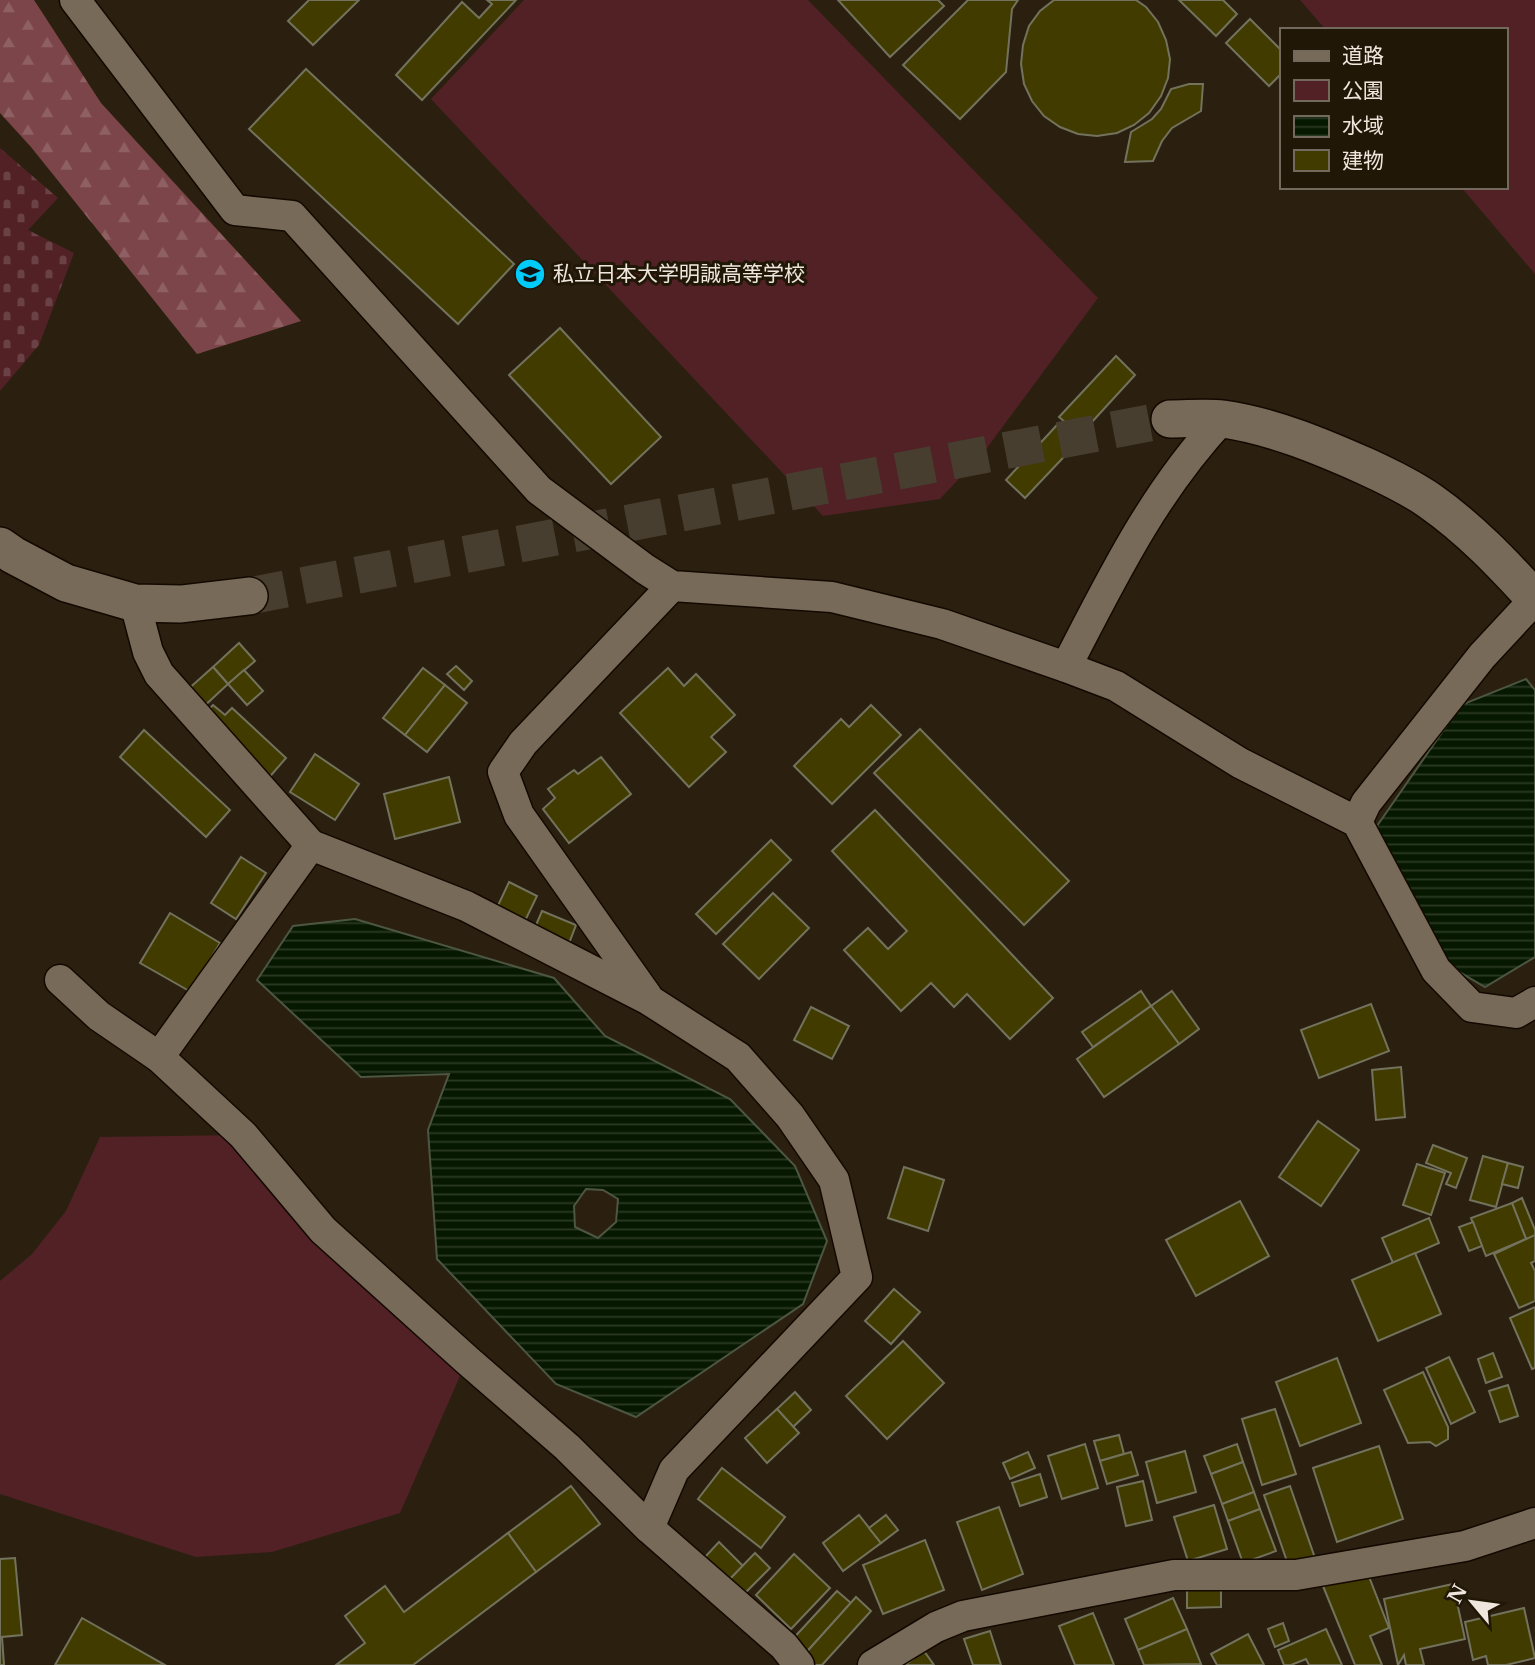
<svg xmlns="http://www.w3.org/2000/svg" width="1535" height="1665" viewBox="0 0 1535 1665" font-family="'Libre Baskerville','Noto Sans JP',serif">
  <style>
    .green { fill: #512126 }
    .forest { fill: url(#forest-firs) }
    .cemetery { fill: url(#cemetery-stones) }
    .water { fill: url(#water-rules); stroke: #4d5642; stroke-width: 2; fill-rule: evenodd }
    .building { fill: #413b00; stroke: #73725d; stroke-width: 2 }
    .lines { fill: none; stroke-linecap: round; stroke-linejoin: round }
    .tertiary-tunnel { stroke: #483e2f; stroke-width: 37; stroke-dasharray: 37 18; stroke-linecap: butt }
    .minor-casing { stroke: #130900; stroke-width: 33 }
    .tertiary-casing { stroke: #130900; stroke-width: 40 }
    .minor { stroke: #776a58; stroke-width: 30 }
    .tertiary { stroke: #776a58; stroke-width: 37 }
    .labels { text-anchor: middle; stroke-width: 6; stroke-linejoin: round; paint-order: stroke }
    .poi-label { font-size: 21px; fill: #efe7dd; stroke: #211707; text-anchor: start }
  </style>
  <defs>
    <pattern id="forest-firs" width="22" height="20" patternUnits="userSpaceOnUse" patternTransform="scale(1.75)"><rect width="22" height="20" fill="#7c4549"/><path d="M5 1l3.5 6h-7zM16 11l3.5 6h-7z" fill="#8f6063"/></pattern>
    <pattern id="cemetery-stones" width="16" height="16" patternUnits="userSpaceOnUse" patternTransform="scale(1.75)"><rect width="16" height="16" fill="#512126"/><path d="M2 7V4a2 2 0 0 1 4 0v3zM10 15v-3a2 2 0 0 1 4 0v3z" fill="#6a4145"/></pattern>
    <pattern id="water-rules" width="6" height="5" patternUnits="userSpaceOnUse" patternTransform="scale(1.75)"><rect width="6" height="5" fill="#071800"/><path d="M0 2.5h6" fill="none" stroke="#2b3a25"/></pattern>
  </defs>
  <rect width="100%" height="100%" fill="#2b2010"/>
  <g class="green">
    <path d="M524,0H808L1098,298L984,452L940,499L823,516L431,99Z"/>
    <path d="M1300,0H1535V274L1461,187H1505V30H1326Z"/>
    <path d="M243,1135L467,1360L400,1513L272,1552L196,1557L0,1494V1281L32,1254L66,1211L100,1137Z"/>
  </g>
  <path class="forest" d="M0,0H34L101,103L301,321L197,354L31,147L0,113Z"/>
  <path class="cemetery" d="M0,148L58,198L28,230L74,253L39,345L0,391Z"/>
  <g class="water">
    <path d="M1526,679L1535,690V957L1485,987L1412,944L1377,826L1461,705Z"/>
    <path d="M355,919L554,978L605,1036L730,1099L795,1166L827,1241L803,1304L636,1417L556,1384L437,1259L428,1130L449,1074L361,1077L257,980L293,926ZM586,1189L603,1190L618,1199L616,1222L598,1238L575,1227L574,1206Z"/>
  </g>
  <g class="building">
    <path d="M309,0H359L313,45L288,21Z"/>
    <path d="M487,0H516L422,100L396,75L462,2L479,18L492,4Z"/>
    <path d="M838,0H938L944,6L890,57Z"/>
    <path d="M968,0H1018L1012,9L1006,72L960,119L903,65Z"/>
    <path d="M1054,0H1136L1146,7L1158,22L1166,40L1170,59L1168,78L1161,96L1149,113L1134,125L1117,133L1097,136L1078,134L1060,127L1044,116L1032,101L1024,84L1021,64L1023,45L1029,26L1040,11Z"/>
    <path d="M1179,0H1223L1237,14L1216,36Z"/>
    <path d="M1250,19L1281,50V74L1269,86L1226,43Z"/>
    <path d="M306,69L514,264L458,324L249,129Z"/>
    <path d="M1189,84H1203L1201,111L1172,128L1162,141L1153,161L1125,162L1131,132L1152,119L1161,109L1171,89Z"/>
    <path d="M560,328L661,437L611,484L509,375Z"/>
    <path d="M1116,356L1135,375L1080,435L1059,417Z"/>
    <path d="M1057,425L1077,443L1025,498L1006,480Z"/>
    <path d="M239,643L255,661L228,684L213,667Z"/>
    <path d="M456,666L472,681L464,690L447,674Z"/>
    <path d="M213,667L228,684L201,709L185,692Z"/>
    <path d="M423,668L445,685L405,735L383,718Z"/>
    <path d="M668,668L684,686L696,674L735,715L711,737L726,752L689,787L620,713Z"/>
    <path d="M244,670L263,691L247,705L228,684Z"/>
    <path d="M445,685L467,703L427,752L405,735Z"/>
    <path d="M213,705L225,715L232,708L286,758L266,781L199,720Z"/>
    <path d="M871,705L901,735L832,804L794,766L841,719L849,727Z"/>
    <path d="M920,729L1069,881L1024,925L874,773Z"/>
    <path d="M144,730L230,810L206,837L120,757Z"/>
    <path d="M315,754L359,784L335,820L290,792Z"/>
    <path d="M601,757L631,794L569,843L543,809L555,798L548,789L574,770L578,774Z"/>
    <path d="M449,777L460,822L395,839L384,794Z"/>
    <path d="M875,810L1053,998L1010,1039L967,994L954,1007L931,983L901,1011L844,950L868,928L888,949L907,931L832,851Z"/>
    <path d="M771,840L791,860L716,934L696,914Z"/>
    <path d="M241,857L266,873L236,919L211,903Z"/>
    <path d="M509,882L537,896L522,927L494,914Z"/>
    <path d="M773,893L809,928L759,979L723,944Z"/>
    <path d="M542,911L576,925L568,946L533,932Z"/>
    <path d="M170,913L220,943L191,992L140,963Z"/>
    <path d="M1141,991L1151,1006L1093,1047L1082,1032Z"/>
    <path d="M1172,991L1199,1029L1179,1044L1151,1006Z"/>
    <path d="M1371,1004L1389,1051L1319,1078L1301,1030Z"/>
    <path d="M1151,1006L1179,1044L1104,1097L1077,1059Z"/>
    <path d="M811,1007L849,1026L832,1059L794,1040Z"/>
    <path d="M1401,1067L1405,1117L1376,1120L1372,1070Z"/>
    <path d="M1318,1121L1359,1150L1321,1206L1279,1177Z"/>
    <path d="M1433,1145L1467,1158L1456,1188L1446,1184L1451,1173L1426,1163Z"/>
    <path d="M1483,1156L1508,1163L1496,1207L1470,1200Z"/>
    <path d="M1508,1163L1523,1167L1518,1188L1502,1184Z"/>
    <path d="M1417,1164L1445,1173L1431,1215L1403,1205Z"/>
    <path d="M904,1167L944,1180L928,1231L888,1218Z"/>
    <path d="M1522,1198L1535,1230V1236L1526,1239L1512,1203Z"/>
    <path d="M1240,1201L1269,1256L1196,1296L1166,1240Z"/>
    <path d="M1512,1203L1526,1239L1486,1256L1471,1218Z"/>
    <path d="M1429,1218L1439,1243L1393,1263L1382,1238Z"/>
    <path d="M1473,1222L1482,1246L1469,1251L1459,1227Z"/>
    <path d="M1535,1235V1261L1531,1263L1535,1271V1301L1519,1308L1494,1254Z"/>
    <path d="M1415,1253L1441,1314L1378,1341L1352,1280Z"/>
    <path d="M894,1289L920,1312L891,1344L865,1321Z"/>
    <path d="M1535,1307V1368L1532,1369L1510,1318Z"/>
    <path d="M903,1341L944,1383L887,1439L846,1396Z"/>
    <path d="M1493,1353L1502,1377L1486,1383L1478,1359Z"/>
    <path d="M1449,1357L1475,1412L1451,1424L1426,1368Z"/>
    <path d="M1337,1358L1361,1423L1300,1446L1276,1382Z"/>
    <path d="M1423,1372L1448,1427V1439L1436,1446L1430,1442L1408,1443L1384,1390Z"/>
    <path d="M1508,1385L1518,1416L1500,1422L1489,1391Z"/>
    <path d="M795,1392L811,1410L793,1427L777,1409Z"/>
    <path d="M777,1409L799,1433L767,1463L745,1438Z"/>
    <path d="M1275,1409L1296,1474L1262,1485L1242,1419Z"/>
    <path d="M1119,1435L1124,1454L1100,1461L1094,1441Z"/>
    <path d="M1085,1444L1098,1488L1062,1499L1048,1456Z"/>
    <path d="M1237,1444L1243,1462L1211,1474L1204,1456Z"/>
    <path d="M1379,1446L1403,1519L1337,1542L1313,1468Z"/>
    <path d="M1185,1451L1196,1492L1157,1503L1146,1462Z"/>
    <path d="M1028,1452L1035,1468L1010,1479L1003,1463Z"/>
    <path d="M1131,1452L1138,1475L1107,1484L1100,1461Z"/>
    <path d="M1243,1462L1254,1492L1222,1504L1211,1474Z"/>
    <path d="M722,1468L785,1517L761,1548L698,1499Z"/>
    <path d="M1040,1474L1047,1497L1020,1506L1012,1483Z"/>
    <path d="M1143,1481L1152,1520L1126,1526L1117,1487Z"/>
    <path d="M571,1486L600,1524L536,1572L508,1533Z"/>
    <path d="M1290,1486L1316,1561L1290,1570L1264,1495Z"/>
    <path d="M1254,1492L1260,1509L1228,1521L1222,1504Z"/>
    <path d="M1214,1505L1227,1549L1188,1561L1174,1517Z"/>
    <path d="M999,1507L1023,1574L982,1590L957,1522Z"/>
    <path d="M1260,1509L1276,1551L1243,1563L1228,1521Z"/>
    <path d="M859,1515L881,1543L843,1571L823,1543Z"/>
    <path d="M886,1515L898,1530L881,1543L869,1528Z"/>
    <path d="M508,1533L536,1572L413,1665H336L365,1643L345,1616L385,1586L404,1612Z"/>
    <path d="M925,1540L944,1590L883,1614L863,1565Z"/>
    <path d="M719,1542L743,1566L728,1581L705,1557Z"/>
    <path d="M755,1553L770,1568L743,1595L728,1581Z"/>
    <path d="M794,1554L830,1588L791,1629L756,1595Z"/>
    <path d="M15,1558L22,1635L2,1637L4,1665H0V1559Z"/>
    <path d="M1366,1569L1389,1628L1370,1636L1382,1665H1355L1323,1586Z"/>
    <path d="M1453,1584L1465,1639L1420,1649L1424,1665H1406L1404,1655L1398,1665L1384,1599Z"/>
    <path d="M1221,1587V1607L1187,1608V1588Z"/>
    <path d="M837,1591L851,1603L803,1656L789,1643Z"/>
    <path d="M856,1597L871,1611L822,1665H813L803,1656Z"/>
    <path d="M1173,1598L1187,1629L1138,1650L1125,1619Z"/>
    <path d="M1524,1608L1535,1658L1506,1665H1488L1486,1656L1473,1660L1465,1622Z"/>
    <path d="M1093,1613L1114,1665H1075L1059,1626Z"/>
    <path d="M82,1618L165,1665H55Z"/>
    <path d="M1283,1623L1289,1641L1275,1647L1268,1629Z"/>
    <path d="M1187,1629L1201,1664L1144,1665L1138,1650Z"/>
    <path d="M1326,1629L1342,1665H1309L1306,1659L1291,1665H1284L1278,1650Z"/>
    <path d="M990,1631L1001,1665H973L964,1639Z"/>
    <path d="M1248,1634L1264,1665H1217L1211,1654Z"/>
    <path d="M924,1651L934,1665H905Z"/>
  </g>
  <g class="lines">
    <path class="tertiary-tunnel" d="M249,596L1170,419"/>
    <g class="minor-casing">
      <g id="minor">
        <path d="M75,0L235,210L292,216L539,490L645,569L672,586L832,597L942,624L1066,667L1116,686L1240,763L1357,822L1436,970L1472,1007L1516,1013L1535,1002"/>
        <path d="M135,603L148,652L159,674L311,845L466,906L649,1000L738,1057L790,1116L834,1180L857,1277L674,1470L649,1528"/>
        <path d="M1066,667C1112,578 1153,493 1222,419"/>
        <path d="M1357,822L1366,803L1482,656L1535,599"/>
        <path d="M60,980L99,1016L159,1057L243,1135L323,1230L467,1360L567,1447L649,1528L784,1646L799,1665"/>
        <path d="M647,996L519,815L503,772L523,743L672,586"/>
        <path d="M159,1057L311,845"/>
        <path d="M873,1665L936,1627L963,1616L1174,1575H1296L1465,1546L1535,1523"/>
      </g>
    </g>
    <g class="tertiary-casing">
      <g id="tertiary">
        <path d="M1170,419C1187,419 1206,417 1223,419C1272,426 1320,446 1365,466C1387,476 1410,487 1430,501C1470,529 1503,564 1535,599"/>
        <path d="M0,546L13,555L66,583L135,603L181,604L249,596"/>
      </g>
    </g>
    <use href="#minor" class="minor"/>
    <use href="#tertiary" class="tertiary"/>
  </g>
  <defs>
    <g id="school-disc" transform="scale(1.575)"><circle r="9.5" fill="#00cbf9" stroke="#211707"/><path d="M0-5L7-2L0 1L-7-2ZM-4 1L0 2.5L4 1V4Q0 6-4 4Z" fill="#111"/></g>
  </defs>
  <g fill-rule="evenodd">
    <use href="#school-disc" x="530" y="274"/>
  </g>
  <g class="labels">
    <g class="poi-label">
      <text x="553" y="281">私立日本大学明誠高等学校</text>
    </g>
  </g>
  <rect x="1280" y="28" width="228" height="161" fill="#211707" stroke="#736a5d" stroke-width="2"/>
  <rect x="1294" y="51" width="35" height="10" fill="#776a58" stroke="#736a5d" stroke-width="2"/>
  <text x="1342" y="63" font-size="21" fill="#efe7dd">道路</text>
  <rect x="1294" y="80" width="35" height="21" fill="#512126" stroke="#736a5d" stroke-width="2"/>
  <text x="1342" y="98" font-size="21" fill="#efe7dd">公園</text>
  <rect x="1294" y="116" width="35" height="21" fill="url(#water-rules)" stroke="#736a5d" stroke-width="2"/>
  <text x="1342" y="133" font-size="21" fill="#efe7dd">水域</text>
  <rect x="1294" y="150" width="35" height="21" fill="#413b00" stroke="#736a5d" stroke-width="2"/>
  <text x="1342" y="168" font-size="21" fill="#efe7dd">建物</text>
  <g transform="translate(1472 1602) rotate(299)" stroke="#211707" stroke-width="5" paint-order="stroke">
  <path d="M0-5L12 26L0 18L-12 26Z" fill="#efe7dd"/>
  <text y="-10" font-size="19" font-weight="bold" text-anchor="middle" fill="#efe7dd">N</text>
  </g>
</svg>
